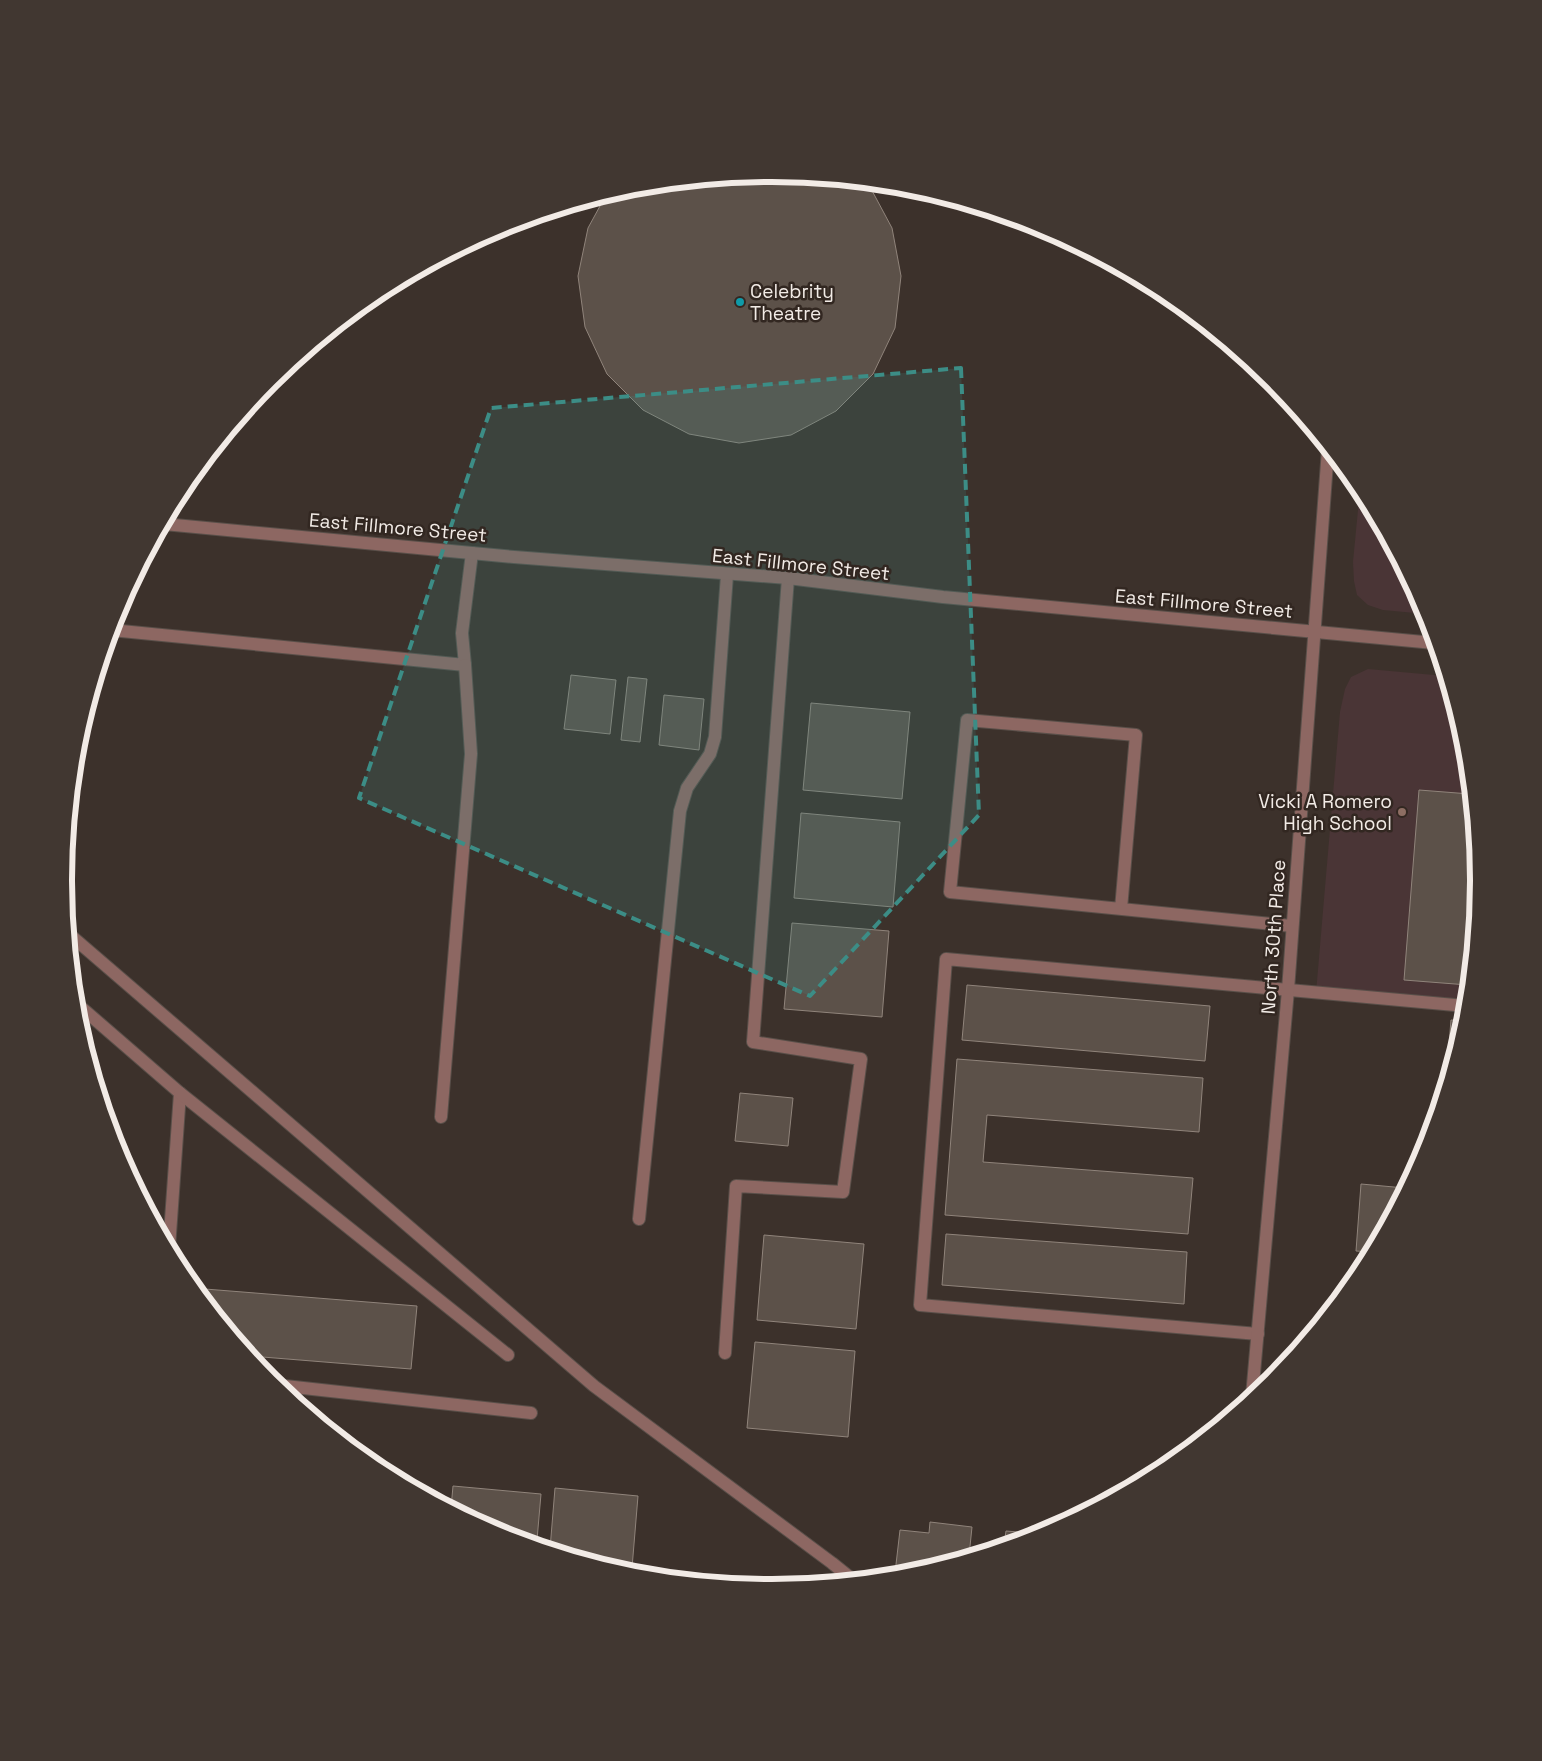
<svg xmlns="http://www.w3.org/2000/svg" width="1542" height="1761" viewBox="0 0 1542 1761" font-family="'Space Grotesk',sans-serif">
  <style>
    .education { fill: #4a3536 }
    .building { fill: #5c5149; stroke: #90847b }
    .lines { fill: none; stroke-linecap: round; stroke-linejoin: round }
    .service-casing { stroke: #594f49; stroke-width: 14 }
    .minor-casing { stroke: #594f49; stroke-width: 14 }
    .service { stroke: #8d6762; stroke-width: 12 }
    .minor { stroke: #8d6762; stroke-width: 12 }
    .marked { fill: #3c8d86; fill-opacity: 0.2; stroke: #3c8d86; stroke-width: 4; stroke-dasharray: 10 6; stroke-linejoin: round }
    .culture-dot { fill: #0f9aa8; stroke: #322721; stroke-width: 2 }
    .education-dot { fill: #8d6e63; stroke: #322721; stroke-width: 2 }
    .labels { text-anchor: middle; stroke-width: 5; stroke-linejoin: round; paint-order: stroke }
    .poi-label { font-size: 19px; fill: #f2ebe6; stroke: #322721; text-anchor: start }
    .street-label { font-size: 19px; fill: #f2ebe6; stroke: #322721 }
    .rim { fill: none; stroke: #f2ebe6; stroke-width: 6 }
  </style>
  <rect width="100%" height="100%" fill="#3c312b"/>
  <g class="education">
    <path d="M1360,489L1425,610L1426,614L1383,610L1368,605L1357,595L1354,581L1353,562Z"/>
    <path d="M1368,669L1445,676L1465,743L1478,880L1466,1006L1316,993L1340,712L1345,689L1351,677Z"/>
  </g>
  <g class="building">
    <path d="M771,173L866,183L869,185L892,228L901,276L895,328L873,374L836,411L791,435L739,443L689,434L643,410L607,374L585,327L578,276L588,228L606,195L633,187Z"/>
    <path d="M571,675L616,680L610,734L564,729Z"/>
    <path d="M628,677L647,679L640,742L621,740Z"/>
    <path d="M664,695L704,699L699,750L659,745Z"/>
    <path d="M811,703L910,712L902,799L803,790Z"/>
    <path d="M1419,790L1470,794L1478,880L1468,985L1404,980Z"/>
    <path d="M801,813L900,822L893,907L794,898Z"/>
    <path d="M792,923L889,931L882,1017L784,1009Z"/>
    <path d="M967,985L1210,1006L1205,1061L962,1040Z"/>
    <path d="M1451,1020L1464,1021L1450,1068H1447Z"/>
    <path d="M957,1059L1203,1078L1199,1132L987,1115L983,1162L1193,1178L1188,1234L945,1215Z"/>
    <path d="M740,1093L793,1098L788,1146L735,1141Z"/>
    <path d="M1361,1184L1405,1188L1371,1252L1356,1251Z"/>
    <path d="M946,1234L1187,1252L1184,1304L942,1285Z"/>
    <path d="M764,1235L864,1244L856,1329L757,1320Z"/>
    <path d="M1346,1279H1354L1345,1290Z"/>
    <path d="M205,1289L417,1306L411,1369L250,1356L204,1299Z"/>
    <path d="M755,1342L855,1351L848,1437L747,1428Z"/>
    <path d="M373,1465L385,1466L384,1472L378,1468Z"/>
    <path d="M453,1486L541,1494L537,1540L514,1538L500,1534L451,1508Z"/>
    <path d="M555,1488L638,1496L632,1568L604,1565L550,1549Z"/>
    <path d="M930,1522L972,1527L969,1556L958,1559L947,1558L946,1563L909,1574L895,1573L900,1530L929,1533Z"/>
    <path d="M1006,1531L1042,1534L1004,1545Z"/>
  </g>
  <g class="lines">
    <g class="service-casing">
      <g id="service">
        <path d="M111,630L465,665L462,633L472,553"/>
        <path d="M1121,909L1136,735L967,720L950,892L1292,926"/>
        <path d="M69,934L594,1386L832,1563L853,1580"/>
        <path d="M76,1003L180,1093L169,1248"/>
        <path d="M180,1093L508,1355"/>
        <path d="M441,1117L471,754L465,665"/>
        <path d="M639,1219L680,811L687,788L710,754L715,737L727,575"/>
        <path d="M1258,1334L920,1305L946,959L1466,1006"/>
        <path d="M725,1353L736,1186L843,1192L861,1059L753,1042L788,578"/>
        <path d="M276,1385L531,1413"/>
      </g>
    </g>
    <g class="minor-casing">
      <g id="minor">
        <path d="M164,524L514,557L788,578L943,597L1434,643"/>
        <path d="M1252,1396L1288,990L1328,449"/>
      </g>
    </g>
    <use href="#service" class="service"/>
    <use href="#minor" class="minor"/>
  </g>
  <path class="marked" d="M961,368L979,815L810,996L359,798L491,408Z"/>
  <circle class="culture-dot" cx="740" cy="302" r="5"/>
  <circle class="education-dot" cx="1402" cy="812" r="5"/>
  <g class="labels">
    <g class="poi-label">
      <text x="750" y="298">Celebrity<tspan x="750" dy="22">Theatre</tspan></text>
      <text x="1392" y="808" text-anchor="end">Vicki A Romero<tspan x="1392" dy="22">High School</tspan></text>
    </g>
    <g class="street-label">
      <text transform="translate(398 527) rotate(5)" y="7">East Fillmore Street</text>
      <text transform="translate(801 564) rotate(6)" y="7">East Fillmore Street</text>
      <text transform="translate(1204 603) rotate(5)" y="7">East Fillmore Street</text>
      <text transform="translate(1273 937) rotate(-86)" y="7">North 30th Place</text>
    </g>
  </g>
  <path d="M0 0H1542V1761H0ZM770 182H772A698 698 0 0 1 1470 880V881A698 698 0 0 1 772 1579H770A698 698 0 0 1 72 881V880A698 698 0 0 1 770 182Z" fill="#413731" fill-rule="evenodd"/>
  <path class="rim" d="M770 182H772A698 698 0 0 1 1470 880V881A698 698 0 0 1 772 1579H770A698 698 0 0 1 72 881V880A698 698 0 0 1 770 182Z"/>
</svg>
